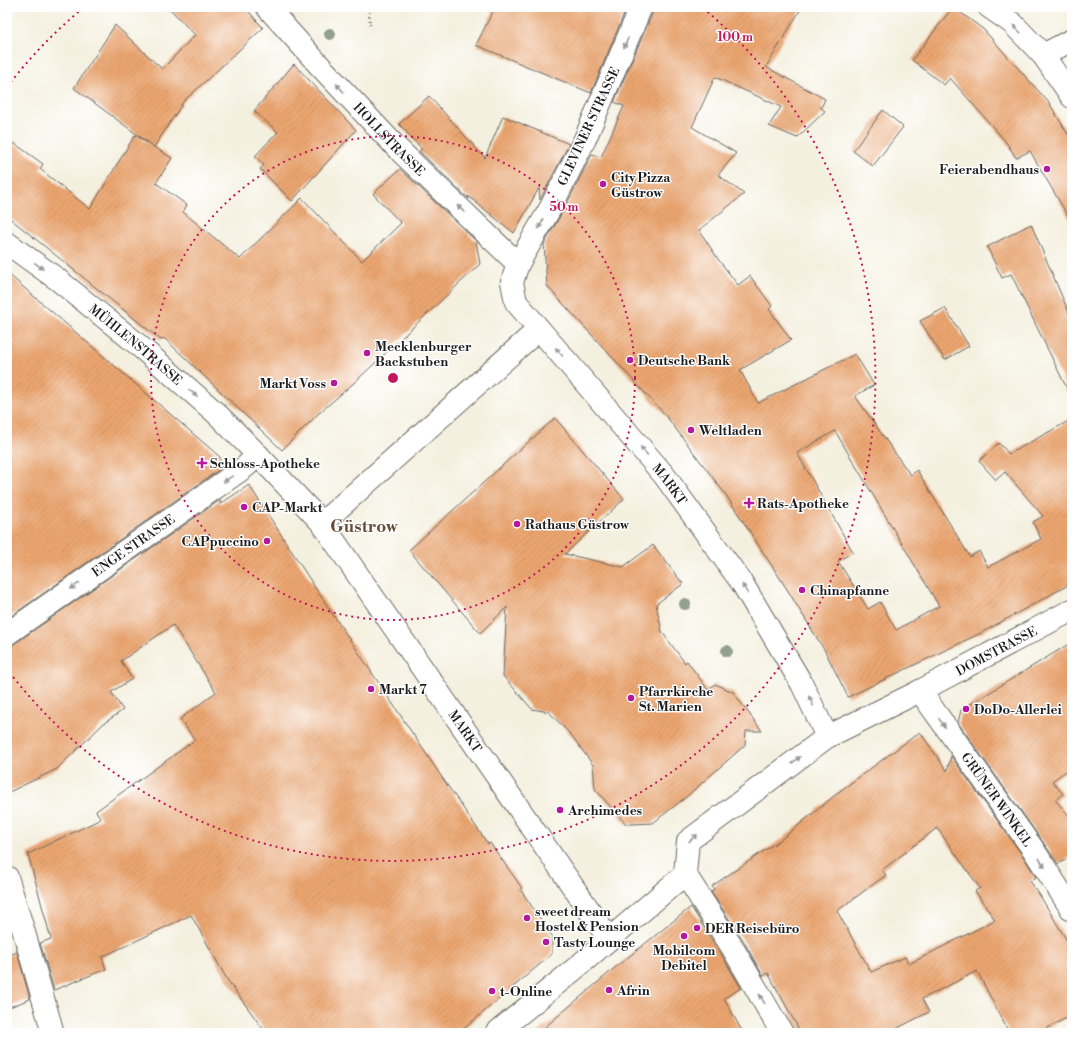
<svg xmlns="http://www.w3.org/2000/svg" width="1079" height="1040" viewBox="0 0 1079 1040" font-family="'Libre Bodoni',serif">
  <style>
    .building { fill: url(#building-hatch); fill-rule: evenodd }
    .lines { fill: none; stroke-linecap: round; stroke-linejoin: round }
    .pedestrian-casing { stroke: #686660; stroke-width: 24 }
    .minor-casing { stroke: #686660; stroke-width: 24 }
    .path { stroke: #686660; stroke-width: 2.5; stroke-dasharray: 1 3; stroke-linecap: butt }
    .pedestrian { stroke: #fff; stroke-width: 22 }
    .minor { stroke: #fff; stroke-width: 22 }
    .tree { fill: #92a18d }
    .oneway { fill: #999 }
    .ring { fill: none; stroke: #c2185b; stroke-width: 2; stroke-dasharray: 2 4 }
    .poi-dot { fill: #b5179e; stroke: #fff; stroke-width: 1.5 }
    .labels { text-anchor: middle; stroke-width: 3; stroke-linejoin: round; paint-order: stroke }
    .street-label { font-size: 13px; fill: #1c1c1c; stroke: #fff }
    .poi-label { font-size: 13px; font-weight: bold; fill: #1c1c1c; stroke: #fff; text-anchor: start }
    .district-label { font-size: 17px; font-weight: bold; fill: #644c39; stroke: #fff }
    .centre { fill: #c2185b; stroke: #fff; stroke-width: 2 }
    .ring-label { font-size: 12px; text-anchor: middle; font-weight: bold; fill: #c2185b; stroke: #fff; stroke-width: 3; stroke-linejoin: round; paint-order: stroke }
  </style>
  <defs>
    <pattern id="building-hatch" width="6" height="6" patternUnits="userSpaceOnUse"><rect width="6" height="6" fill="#eba56f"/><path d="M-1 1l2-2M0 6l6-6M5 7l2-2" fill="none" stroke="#c98d60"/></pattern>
  </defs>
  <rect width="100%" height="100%" fill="#fff"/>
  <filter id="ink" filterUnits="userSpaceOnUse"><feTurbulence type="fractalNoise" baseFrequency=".025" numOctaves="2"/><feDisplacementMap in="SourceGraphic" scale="8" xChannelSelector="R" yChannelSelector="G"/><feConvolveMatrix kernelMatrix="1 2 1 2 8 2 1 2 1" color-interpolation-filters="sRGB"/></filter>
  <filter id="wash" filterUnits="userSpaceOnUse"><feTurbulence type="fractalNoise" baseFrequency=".012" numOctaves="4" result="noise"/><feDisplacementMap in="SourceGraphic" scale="16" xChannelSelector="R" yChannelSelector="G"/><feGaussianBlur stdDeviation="0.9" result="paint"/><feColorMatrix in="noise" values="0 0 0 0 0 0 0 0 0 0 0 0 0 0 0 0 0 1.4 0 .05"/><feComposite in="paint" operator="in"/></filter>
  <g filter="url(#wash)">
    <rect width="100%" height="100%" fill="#f4f0df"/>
    <g id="blocks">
      <g class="building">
        <path d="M168,7H245L263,28L184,101L154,147L74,88L115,25L162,69L195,35Z"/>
        <path d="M495,7H627L591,93L476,45Z"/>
        <path d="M653,7H802L766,67L825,99L821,108L825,111L797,138L769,126L781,107L715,77L692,127L736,153L718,175L744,194L699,230L718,259L738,285L750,276L772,306L769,309L791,340L740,370L758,403L855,354L874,385L855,396L909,473L911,475L917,470L970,557L979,551L988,567L1041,539L1033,522L1043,516L1005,472L996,480L979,461L999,443L1009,454L1072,419V583L981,633L848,697L825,651L785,586L726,495L666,416L547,286L544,244L562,213L592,154L601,157L624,106L614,102L653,12ZM835,431L939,606L896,630L880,602L868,609L838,561L853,552L797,453Z"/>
        <path d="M953,7L983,29L1051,105V106L1072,141V223L1030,151L1016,158L1006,142L950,78L944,85L912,60Z"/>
        <path d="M294,64L356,130L292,201L260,169L264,165L255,156L278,132L254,111Z"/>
        <path d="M429,96L485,158L503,116L569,144L540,200L539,188L514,233L468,196L469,199L419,151L422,149L399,124Z"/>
        <path d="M883,110L903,127L873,166L853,151Z"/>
        <path d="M135,135L172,158L156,183L187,205L183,212L240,259L302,198L362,261L401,223L373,194L400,169L476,241L480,264L356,381L318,414L282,450L164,338L161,340L141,324L7,216V138L43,164L40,169L90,209Z"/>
        <path d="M1031,224L1072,320V399L1011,274L1002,278L987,247Z"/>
        <path d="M7,273L220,457V469L7,619Z"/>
        <path d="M945,308L969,346L945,360L920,321Z"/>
        <path d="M555,418L624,499L565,554L623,567L653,545L683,584L656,604L662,632L685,663L687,661L708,690L715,684L733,692L762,731H746L745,745L686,797L653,823L633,824H626L595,789L593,765L572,736L549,712L532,709L503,676L507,607L480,633L409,550Z"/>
        <path d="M249,485L316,589L441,776L488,844L490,843L522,888L520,889L552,936V954L459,1033H266L228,981L191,915L102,957L106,969L54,990L40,943L51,939L28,854L101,819L96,811L195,740L180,719L216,692L173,625L121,661L132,679L111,692L123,710L103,724L57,769L7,793V646L14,644L220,500V504Z"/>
        <path d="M1072,642V767L1052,781L1063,794L1055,800L1072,819V856L1058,864L1043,842L958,723L961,710Z"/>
        <path d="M920,732L947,771L951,756L1023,856L1036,877L1030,881L1039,894L1072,949V1015L1038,1033H1009L977,971L922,999L929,1012L888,1033H801L768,973L763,976L743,940L711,892L714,889L712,886L783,838L840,791ZM937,828L980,888L975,891L995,920L909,964L905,957L871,972L837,911L886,875L882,870Z"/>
        <path d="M691,907L721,954L741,988L724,998L743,1033H538L617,966Z"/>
        <path d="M17,952L30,999L7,1008V956Z"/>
      </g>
    </g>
  </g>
  <g filter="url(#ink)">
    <use href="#blocks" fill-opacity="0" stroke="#686660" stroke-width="1"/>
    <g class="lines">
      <g class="pedestrian-casing">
        <g id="pedestrian">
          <path id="s1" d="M258,455L322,523L609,939"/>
          <path d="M322,523L539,329"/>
          <path d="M496,1033L576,968L685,874"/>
        </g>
      </g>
      <g class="minor-casing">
        <g id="minor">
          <path id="s2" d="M267,7L320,66L397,148L518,264"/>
          <path id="s3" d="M641,7L585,139L551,207L518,264L512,282L516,302L664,475L742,583L802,684L827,737"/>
          <path d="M989,7L1012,23L1043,55L1072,97"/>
          <path d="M1043,55L1072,40"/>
          <path id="s4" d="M7,243L57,279L136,343L216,413L258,455L245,467L7,634"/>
          <path id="s5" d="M920,691L1033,849L1072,910"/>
          <path d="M7,877L23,929L53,1033"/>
          <path id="s6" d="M782,1033L732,947L685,874L688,841L827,737L920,691L1072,610"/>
        </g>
      </g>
      <path class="path" d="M370,25L369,9L371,7"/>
      <use href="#pedestrian" class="pedestrian"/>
      <use href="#minor" class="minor"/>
    </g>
    <g class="tree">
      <circle cx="330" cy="34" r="6"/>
      <circle cx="685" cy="604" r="6"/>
      <circle cx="727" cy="651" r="6"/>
    </g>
    <defs><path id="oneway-solid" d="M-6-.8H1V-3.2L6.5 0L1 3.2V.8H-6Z"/></defs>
    <g class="oneway">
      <use href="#oneway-solid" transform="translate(1017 29) rotate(-134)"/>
      <use href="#oneway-solid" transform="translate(626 43) rotate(113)"/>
      <use href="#oneway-solid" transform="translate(340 88) rotate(-133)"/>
      <use href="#oneway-solid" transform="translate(461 209) rotate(-136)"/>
      <use href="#oneway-solid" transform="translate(541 224) rotate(119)"/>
      <use href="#oneway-solid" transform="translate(39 266) rotate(36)"/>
      <use href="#oneway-solid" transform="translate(559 352) rotate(-131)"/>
      <use href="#oneway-solid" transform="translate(193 393) rotate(41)"/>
      <use href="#oneway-solid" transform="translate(644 451) rotate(-131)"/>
      <use href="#oneway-solid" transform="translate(228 479) rotate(145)"/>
      <use href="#oneway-solid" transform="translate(75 586) rotate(145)"/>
      <use href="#oneway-solid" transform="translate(745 589) rotate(-121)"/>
      <use href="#oneway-solid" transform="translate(811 701) rotate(-115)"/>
      <use href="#oneway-solid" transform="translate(942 723) rotate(54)"/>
      <use href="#oneway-solid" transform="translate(796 760) rotate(-37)"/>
      <use href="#oneway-solid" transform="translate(693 838) rotate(-41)"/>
      <use href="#oneway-solid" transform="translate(1042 863) rotate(57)"/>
      <use href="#oneway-solid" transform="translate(762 999) rotate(-120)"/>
    </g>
  </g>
  <g class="ring">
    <circle cx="393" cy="378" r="242"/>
    <path d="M7 87A483 483 0 0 1 83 8M703 8A483 483 0 1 1 7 669"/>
  </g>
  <g class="poi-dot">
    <circle cx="1047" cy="169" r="4"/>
    <circle cx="603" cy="184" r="4"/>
    <circle cx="367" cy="353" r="4"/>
    <circle cx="630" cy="360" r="4"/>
    <circle cx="334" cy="383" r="4"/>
    <circle cx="691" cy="430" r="4"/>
    <path d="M200 457h4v4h4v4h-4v4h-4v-4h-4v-4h4z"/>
    <path d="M747 497h4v4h4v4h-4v4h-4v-4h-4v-4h4z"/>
    <circle cx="244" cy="507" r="4"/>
    <circle cx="517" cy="524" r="4"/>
    <circle cx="267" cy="541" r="4"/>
    <circle cx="802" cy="590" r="4"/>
    <circle cx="371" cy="689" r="4"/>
    <circle cx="631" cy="698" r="4"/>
    <circle cx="966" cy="709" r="4"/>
    <circle cx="560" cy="810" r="4"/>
    <circle cx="527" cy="918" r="4"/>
    <circle cx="697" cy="928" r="4"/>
    <circle cx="684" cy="936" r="4"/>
    <circle cx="546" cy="942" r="4"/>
    <circle cx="609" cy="990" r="4"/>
    <circle cx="492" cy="991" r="4"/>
  </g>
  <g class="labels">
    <g class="street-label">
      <text transform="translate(588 126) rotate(-65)" y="5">GLEVINER STRASSE</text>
      <text dy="5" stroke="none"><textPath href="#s2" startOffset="180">HOLLSTRASSE</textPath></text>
      <text dy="5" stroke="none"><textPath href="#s4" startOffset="164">MÜHLENSTRASSE</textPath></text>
      <text dy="5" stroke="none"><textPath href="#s3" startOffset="563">MARKT</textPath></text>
      <text transform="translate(133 545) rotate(-35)" y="5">ENGE STRASSE</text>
      <text dy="5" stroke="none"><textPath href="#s6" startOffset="583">DOMSTRASSE</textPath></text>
      <text dy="5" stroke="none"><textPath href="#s1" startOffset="346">MARKT</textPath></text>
      <text dy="5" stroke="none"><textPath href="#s5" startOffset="133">GRÜNER WINKEL</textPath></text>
    </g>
    <g class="poi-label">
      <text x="1039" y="174" text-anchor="end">Feierabendhaus</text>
      <text x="611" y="182">City Pizza<tspan x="611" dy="15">Güstrow</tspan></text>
      <text x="375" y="351">Mecklenburger<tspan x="375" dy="15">Backstuben</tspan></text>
      <text x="638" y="365">Deutsche Bank</text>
      <text x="326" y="388" text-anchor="end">Markt Voss</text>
      <text x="699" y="435">Weltladen</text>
      <text x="210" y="468">Schloss-Apotheke</text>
      <text x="757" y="508">Rats-Apotheke</text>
      <text x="252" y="512">CAP-Markt</text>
      <text x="525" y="529">Rathaus Güstrow</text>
      <text x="259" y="546" text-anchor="end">CAPpuccino</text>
      <text x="810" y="595">Chinapfanne</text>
      <text x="379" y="694">Markt 7</text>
      <text x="639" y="696">Pfarrkirche<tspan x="639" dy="15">St. Marien</tspan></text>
      <text x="974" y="714">DoDo-Allerlei</text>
      <text x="568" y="815">Archimedes</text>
      <text x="535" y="916">sweet dream<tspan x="535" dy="15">Hostel &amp; Pension</tspan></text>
      <text x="705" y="933">DER Reisebüro</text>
      <text x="554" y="947">Tasty Lounge</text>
      <text x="684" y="955" text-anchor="middle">Mobilcom<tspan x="684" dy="15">Debitel</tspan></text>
      <text x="617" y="995">Afrin</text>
      <text x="500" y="996">t-Online</text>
    </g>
    <g class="district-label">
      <text x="364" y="532">Güstrow</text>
    </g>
  </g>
  <circle cx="393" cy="378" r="6" class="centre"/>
  <g class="ring-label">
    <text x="735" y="41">100 m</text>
    <text x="564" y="211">50 m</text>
  </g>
  <rect width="1079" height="1040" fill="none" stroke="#fff" stroke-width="24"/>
</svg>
